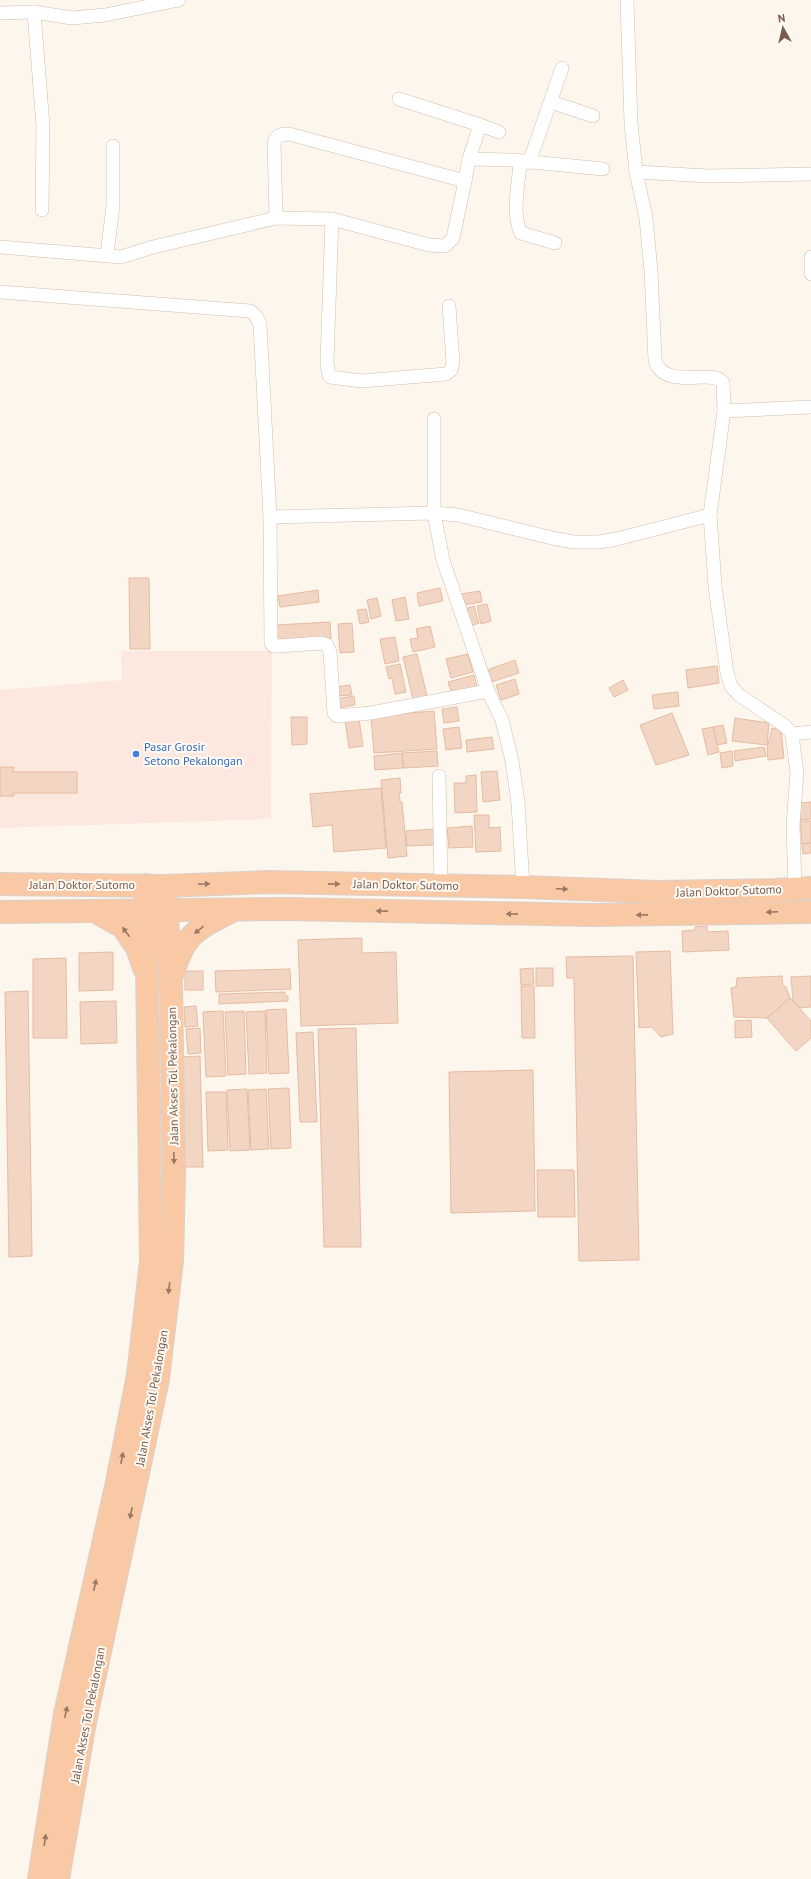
<svg xmlns="http://www.w3.org/2000/svg" width="811" height="1879" viewBox="0 0 811 1879" font-family="'PT Sans',sans-serif">
  <style>
    .commercial { fill: #fde8e0 }
    .building { fill: #f3d5c3; stroke: #e6bba3 }
    .lines { fill: none; stroke-linecap: round; stroke-linejoin: round }
    .minor-casing { stroke: #d1beb0; stroke-width: 14 }
    .trunk-casing { stroke: #dad1cd; stroke-width: 24 }
    .minor { stroke: #fff; stroke-width: 13 }
    .trunk { stroke: #f9c8a4; stroke-width: 22 }
    .oneway { fill: #9a7763 }
    .shop-dot { fill: #3f7fe0; stroke: #fffaf3; stroke-width: 1.5 }
    .labels { text-anchor: middle; stroke-width: 4; stroke-linejoin: round; paint-order: stroke }
    .shop-label { font-size: 12px; fill: #366cbe; stroke: #fffaf3; text-anchor: start }
    .street-label { font-size: 12px; fill: #7a5c4d; stroke: #fffaf3 }
  </style>
  <rect width="100%" height="100%" fill="#fdf6ec"/>
  <path class="commercial" d="M121,651H272L271,819L0,828V690L122,680Z"/>
  <g class="building">
    <path d="M129,578H149L150,649H130Z"/>
    <path d="M440,588L443,601L419,606L417,593Z"/>
    <path d="M318,590L319,602L280,607L278,596Z"/>
    <path d="M480,591L482,602L463,605L461,594Z"/>
    <path d="M405,597L409,619L396,621L392,600Z"/>
    <path d="M377,598L381,616L371,619L367,600Z"/>
    <path d="M487,604L491,621L481,624L477,606Z"/>
    <path d="M474,606L479,623L467,627L462,610Z"/>
    <path d="M366,609L369,622L360,624L357,610Z"/>
    <path d="M330,622L331,639L276,641V625Z"/>
    <path d="M352,623L354,652L340,653L338,624Z"/>
    <path d="M430,626L435,647L413,652L410,639L418,638L416,629Z"/>
    <path d="M395,637L399,661L385,664L380,639Z"/>
    <path d="M417,654L427,696L413,699L403,657Z"/>
    <path d="M468,654L473,672L451,678L446,659Z"/>
    <path d="M515,660L519,673L491,682L487,670Z"/>
    <path d="M400,664L406,692L395,694L392,678L389,679L386,667Z"/>
    <path d="M717,666L719,683L688,688L686,670Z"/>
    <path d="M474,675L477,687L452,694L448,682Z"/>
    <path d="M515,679L519,694L501,700L496,685Z"/>
    <path d="M623,680L628,690L614,697L609,688Z"/>
    <path d="M350,685L352,695L336,696L335,687Z"/>
    <path d="M678,692L679,706L654,709L652,695Z"/>
    <path d="M354,696L355,705L337,708L336,699Z"/>
    <path d="M457,707L459,721L444,723L442,709Z"/>
    <path d="M434,711L437,749L374,753L371,716Z"/>
    <path d="M672,713L689,755L656,765L640,725Z"/>
    <path d="M291,717H307V744L292,745Z"/>
    <path d="M735,718L769,723L767,745L732,741Z"/>
    <path d="M359,719L363,746L349,748L345,720Z"/>
    <path d="M723,725L727,743L717,745L713,727Z"/>
    <path d="M459,727L462,748L446,750L443,729Z"/>
    <path d="M713,727L719,752L708,755L702,729Z"/>
    <path d="M772,728L781,730L784,758L768,760L767,748Z"/>
    <path d="M492,737L494,749L467,752L466,740Z"/>
    <path d="M764,747L766,756L735,761L734,751Z"/>
    <path d="M437,751L438,766L404,768L402,753Z"/>
    <path d="M732,751L733,766L722,768L720,753Z"/>
    <path d="M402,753L403,768L375,770L374,756Z"/>
    <path d="M0,767H14L13,772H77V793H13L14,796H0Z"/>
    <path d="M497,771L500,800L483,802L481,772Z"/>
    <path d="M476,775L477,812L455,813L454,783H466V776Z"/>
    <path d="M400,778L401,793H399L400,802H402L407,856L388,858L381,780Z"/>
    <path d="M381,788L386,848L334,852L332,825L313,827L310,794Z"/>
    <path d="M811,802V819L800,820L799,803Z"/>
    <path d="M474,815H489V828L500,827L501,851L476,852Z"/>
    <path d="M800,821H811V843L802,844Z"/>
    <path d="M472,826L473,847L449,848L447,828Z"/>
    <path d="M435,829V845L407,846L406,831Z"/>
    <path d="M811,843V853L803,854L802,844Z"/>
    <path d="M707,926V932L728,931L729,950L683,952L682,931L695,930V927Z"/>
    <path d="M362,938V953L396,952L398,1023L301,1026L298,940Z"/>
    <path d="M670,951L673,1034L661,1037L652,1027L639,1028L636,952Z"/>
    <path d="M113,952V990L79,991V953Z"/>
    <path d="M633,956L639,1260L579,1261L574,978H567L566,957Z"/>
    <path d="M66,958L67,1038H33V959Z"/>
    <path d="M533,968L534,984L521,985L520,969Z"/>
    <rect x="536" y="968" width="17" height="18"/>
    <path d="M290,969L291,989L216,992L215,971Z"/>
    <rect x="185" y="971" width="18" height="19"/>
    <path d="M782,976L783,986L786,987L790,998L767,1018L734,1017L731,988L736,987L737,978Z"/>
    <path d="M811,976V1007L800,1008L793,1000L791,977Z"/>
    <path d="M521,986H534L535,1038H522Z"/>
    <path d="M28,991L32,1256L9,1257L5,992Z"/>
    <path d="M285,992V996H288V1001L219,1004V994Z"/>
    <path d="M790,998L811,1021V1038L796,1051L767,1018Z"/>
    <path d="M116,1001L117,1043L81,1044L80,1002Z"/>
    <path d="M196,1006L198,1026L185,1027L184,1007Z"/>
    <path d="M286,1009L289,1073L269,1074L266,1010Z"/>
    <path d="M223,1011L226,1076L206,1077L203,1012Z"/>
    <path d="M244,1011L246,1074L228,1075L225,1012Z"/>
    <path d="M265,1011L267,1073L249,1074L246,1012Z"/>
    <path d="M751,1020L752,1037L735,1038V1021Z"/>
    <path d="M200,1028L201,1053L188,1054L186,1029Z"/>
    <path d="M356,1028L361,1247H324L318,1029Z"/>
    <path d="M313,1032L317,1122H300L296,1033Z"/>
    <path d="M200,1056L203,1167H185L182,1057Z"/>
    <path d="M533,1070L535,1211L451,1213L449,1072Z"/>
    <path d="M289,1088L291,1148L271,1149L268,1089Z"/>
    <path d="M247,1089L250,1150L230,1151L227,1090Z"/>
    <path d="M266,1089L269,1149L251,1150L248,1090Z"/>
    <path d="M206,1092H226L228,1150L208,1151Z"/>
    <path d="M537,1170H574L575,1217H538Z"/>
  </g>
  <g class="lines">
    <g class="minor-casing">
      <g id="minor">
        <path d="M627,0L631,123L636,172L646,218L651,271L655,360C664,392 714,367 723,383L724,411L710,515L715,586L727,673L731,686L739,695L785,726L792,734L797,773L793,825L795,888"/>
        <path d="M34,12L43,126L42,210"/>
        <path d="M0,13L34,12L72,18L105,15L179,0"/>
        <path d="M399,99L480,125L469,159"/>
        <path d="M551,102L593,116"/>
        <path d="M480,125L499,132"/>
        <path d="M520,162C519,184 511,212 521,233L555,243"/>
        <path d="M529,163L562,68"/>
        <path d="M636,172L709,176L811,174"/>
        <path d="M276,218L274,143C277,135 280,134 289,134L465,181L469,159L512,160L603,169"/>
        <path d="M332,219L327,361L328,372L330,377L362,381L446,374L451,370L453,362L449,306"/>
        <path d="M0,247L121,257L153,247L276,218L332,219L429,245L445,246L453,238L465,181"/>
        <path d="M107,254L113,206V146"/>
        <path d="M811,257V274"/>
        <path d="M0,292L250,311L256,316L260,324L270,517L434,513L443,560L488,691L502,720L512,761L518,803L523,887"/>
        <path d="M724,411L811,407"/>
        <path d="M434,419V513L458,515L552,538L573,542H599L617,539L710,515"/>
        <path d="M270,517L271,643L273,646H277L322,643L327,645L330,652L334,713L337,716L371,713L488,691"/>
        <path d="M792,734L811,732"/>
        <path d="M439,776L441,886"/>
      </g>
    </g>
    <g class="trunk-casing">
      <g id="trunk">
        <path d="M0,884L165,886L269,882L523,887L657,892L776,890L811,888"/>
        <path d="M0,912L288,909L591,915L811,912"/>
        <path d="M96,912L123,927L137,948L144,968"/>
        <path d="M173,973C185,934 195,930 230,912"/>
        <path d="M39,1879L65,1714L117,1482L138,1375L151,1261L146,885"/>
        <path d="M58,1879L85,1722L158,1379L172,1261L174,1176L171,980L165,886"/>
      </g>
    </g>
    <use href="#minor" class="minor"/>
    <use href="#trunk" class="trunk"/>
  </g>
  <defs><path id="oneway-solid" d="M-6-.8H1V-3.2L6.5 0L1 3.2V.8H-6Z"/></defs>
  <g class="oneway">
    <use href="#oneway-solid" transform="translate(204 884) rotate(-2)"/>
    <use href="#oneway-solid" transform="translate(334 884) rotate(1)"/>
    <use href="#oneway-solid" transform="translate(562 889) rotate(2)"/>
    <use href="#oneway-solid" transform="translate(382 911) rotate(-179)"/>
    <use href="#oneway-solid" transform="translate(772 912) rotate(178)"/>
    <use href="#oneway-solid" transform="translate(512 914) rotate(-179)"/>
    <use href="#oneway-solid" transform="translate(642 915) rotate(179)"/>
    <use href="#oneway-solid" transform="translate(199 930) rotate(141)"/>
    <use href="#oneway-solid" transform="translate(126 932) rotate(-127)"/>
    <use href="#oneway-solid" transform="translate(174 1158) rotate(89)"/>
    <use href="#oneway-solid" transform="translate(169 1288) rotate(97)"/>
    <use href="#oneway-solid" transform="translate(122 1458) rotate(-79)"/>
    <use href="#oneway-solid" transform="translate(131 1513) rotate(102)"/>
    <use href="#oneway-solid" transform="translate(95 1585) rotate(-78)"/>
    <use href="#oneway-solid" transform="translate(66 1712) rotate(-78)"/>
    <use href="#oneway-solid" transform="translate(45 1840) rotate(-81)"/>
  </g>
  <circle class="shop-dot" cx="136" cy="754" r="4"/>
  <g class="labels">
    <g class="shop-label">
      <text x="144" y="751">Pasar Grosir<tspan x="144" dy="14">Setono Pekalongan</tspan></text>
    </g>
    <g class="street-label">
      <text x="82" y="889">Jalan Doktor Sutomo</text>
      <text transform="translate(406 885) rotate(1)" y="4">Jalan Doktor Sutomo</text>
      <text transform="translate(729 891) rotate(-2)" y="4">Jalan Doktor Sutomo</text>
      <text transform="translate(173 1076) rotate(-91)" y="4">Jalan Akses Tol Pekalongan</text>
      <text transform="translate(152 1398) rotate(-80)" y="4">Jalan Akses Tol Pekalongan</text>
      <text transform="translate(88 1715) rotate(-79)" y="4">Jalan Akses Tol Pekalongan</text>
    </g>
  </g>
  <g transform="translate(783 28) rotate(352)" stroke="#fffaf3" stroke-width="3" paint-order="stroke">
  <path d="M0-3L7 15L0 10L-7 15Z" fill="#7a5c4d"/>
  <text y="-6" font-size="11" font-weight="bold" text-anchor="middle" fill="#7a5c4d">N</text>
  </g>
</svg>
